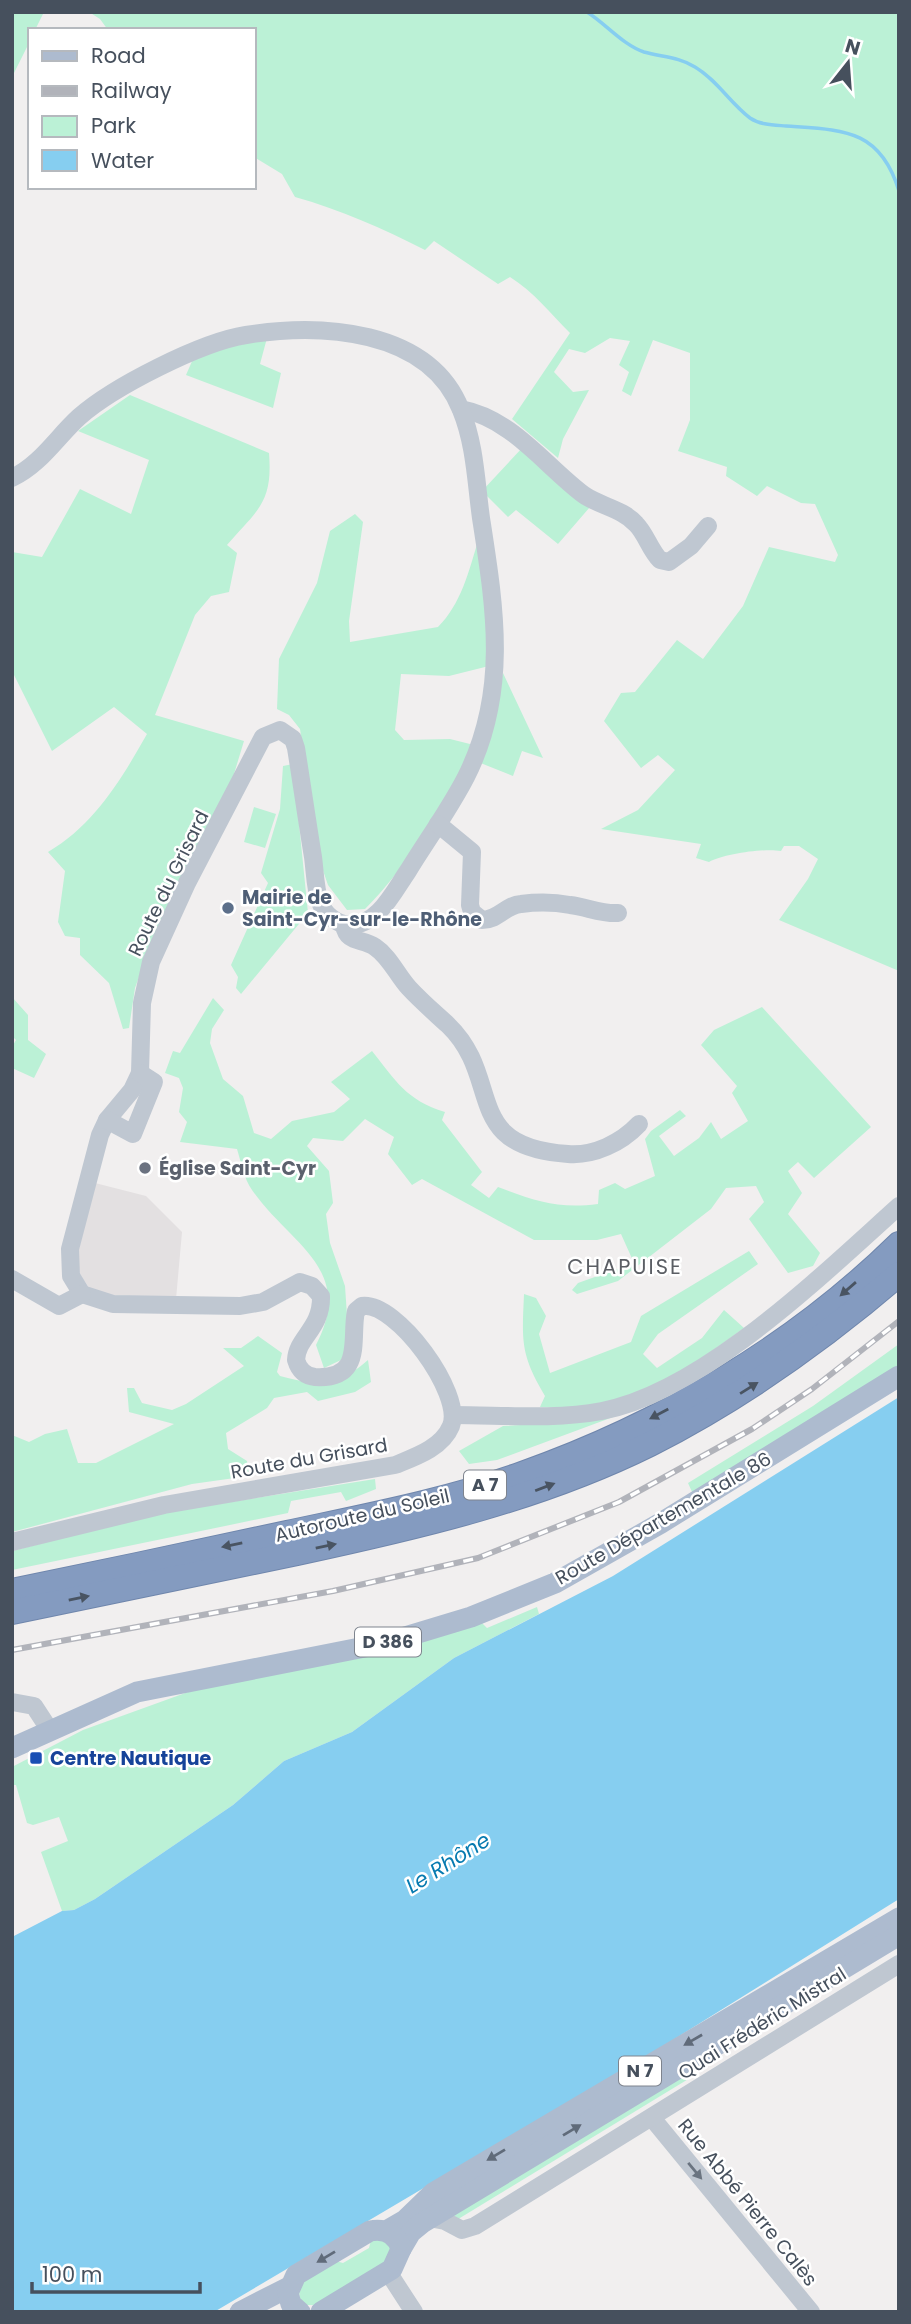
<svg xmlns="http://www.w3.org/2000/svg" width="911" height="2324" viewBox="0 0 911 2324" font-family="Poppins,sans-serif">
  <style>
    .education { fill: #e3e0e1 }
    .green { fill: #bbf1d6 }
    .water { fill: #86cef0 }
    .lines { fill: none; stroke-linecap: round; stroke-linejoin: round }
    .stream { stroke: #86cef0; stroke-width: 3.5 }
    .highway-casing { stroke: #6f86ac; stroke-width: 26 }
    .minor { stroke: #bfc7d1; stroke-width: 18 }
    .major { stroke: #adbbcf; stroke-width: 21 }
    .highway { stroke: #849bc0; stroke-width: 24 }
    .rail-casing { stroke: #b1b3ba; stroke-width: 6 }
    .rail { stroke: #fff; stroke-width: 3.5; stroke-dasharray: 10; stroke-linecap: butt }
    .oneway { fill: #495462 }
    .oneway2 { fill: #606b7a }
    .oneway3 { fill: #6a7480 }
    .service-dot { fill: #5c6f8a; stroke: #fff; stroke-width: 2.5 }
    .worship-dot { fill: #6b7280; stroke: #fff; stroke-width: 2.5 }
    .transit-dot { fill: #1a4fb4; stroke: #fff; stroke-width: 2.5 }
    .labels { text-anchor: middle; stroke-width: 5; stroke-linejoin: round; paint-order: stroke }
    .shield { fill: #fff; stroke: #7e848e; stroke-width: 2 }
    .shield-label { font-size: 18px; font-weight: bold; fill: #46505d }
    .street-label { font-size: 19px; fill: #46505d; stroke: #fff }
    .service-label { font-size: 19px; font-weight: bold; fill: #4e5e75; stroke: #fff; text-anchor: start }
    .worship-label { font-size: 19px; font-weight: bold; fill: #5b616d; stroke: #fff; text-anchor: start }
    .transit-label { font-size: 19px; font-weight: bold; fill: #164399; stroke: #fff; text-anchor: start }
    .neighbourhood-label { font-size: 21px; letter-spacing: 2px; fill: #5b5e64; stroke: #fff }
    .water-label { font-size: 21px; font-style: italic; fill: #067ab0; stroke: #fff }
  </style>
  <rect width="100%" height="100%" fill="#f1efef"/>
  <path class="education" d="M95,1183L146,1196L182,1232L176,1299L107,1298L89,1288L80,1274L77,1257Z"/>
  <g class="green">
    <path d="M12,12H44L35,30H30V41L12,77Z"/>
    <path d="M89,12H899V971L779,920L808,879L818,859L799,846H784L781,851C764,848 724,854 709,862L696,858L701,844L601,829L638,810L675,770L658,755L641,768L604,721L621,693L635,692L677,640L703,659L743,606L769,547L835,562L838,555L815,504L801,503L767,486L757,496L726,476L727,467L678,451L690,420V353L653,340L631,396L622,391L629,372L619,365L630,341L610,338L585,353L569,349L554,372L573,392L589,390L563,439L558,458L512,419L570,333C550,313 534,292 510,277L498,284L434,241L425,250C382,228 341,210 295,197L282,174L254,157V30H108L100,19Z"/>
    <path d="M267,338L260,364L281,373L273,408L186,375L193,359L228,345Z"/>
    <path d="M130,395L269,453C273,503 258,509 227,545L237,553L229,592L211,596L195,615L155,715L244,741L230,787L156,930L135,988L129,1028L123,1029L109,983L80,955V938L65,936L58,922L65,871L48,852C94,825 121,780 147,734L114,707L52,751L12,671V552L42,557L80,489L131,514L149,460L78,431Z"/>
    <path d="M523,447L590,507L558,544L516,510L508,517L482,491Z"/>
    <path d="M355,514L363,522L349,621L350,642L438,627C461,604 469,571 478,541L487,598L489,666L449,676L401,674L395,730L404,740L450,739L474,745C446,802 410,864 365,909L347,910L328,885L319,859L300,729L289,715L277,709L279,659L317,583L330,531Z"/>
    <path d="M503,673L543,758L522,751L513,776L478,762Z"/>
    <path d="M293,764L308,913L241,994L236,988L238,977L231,965L268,883L261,873L280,809L283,766Z"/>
    <path d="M254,807L276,814L265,848L244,842Z"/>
    <path d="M12,997L28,1015V1040L46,1054L34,1078L12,1068V1047L16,1040L12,1036Z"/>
    <path d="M213,998L224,1010L212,1029L210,1043L223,1079L243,1096L254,1133L271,1139L292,1121L334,1112L350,1099L331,1082L372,1051C396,1081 406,1100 445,1112L442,1120L482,1172L471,1185L489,1198L498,1187C536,1201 557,1209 598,1204L599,1190L615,1183L625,1189L655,1176L645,1139L651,1131L680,1110L686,1116L659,1136L674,1156L699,1138L711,1122L721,1139L748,1121L732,1093L737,1086L701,1045L714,1030L762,1007L871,1127L814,1178L798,1162L788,1171L802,1193L788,1214L820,1253L813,1266L788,1273L749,1219L764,1202L756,1186L726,1188L711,1209L618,1281L577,1294L572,1290L578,1283L634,1263L621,1234L597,1240H534L422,1179L412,1185L388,1154L394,1137L365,1119L343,1141L313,1138L307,1146L329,1171L333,1203L326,1214L330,1243L345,1286L349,1345L341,1360L324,1368L316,1345C356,1268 289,1244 252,1190C244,1179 241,1162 237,1149L180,1142L187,1122L179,1112L183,1088L179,1078L165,1073L173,1051L180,1053Z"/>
    <path d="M749,1251L758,1264L658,1334L643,1354L657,1368L702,1338L724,1310L744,1328C680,1375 623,1413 540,1407L545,1396C520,1354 522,1341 524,1294L536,1298L546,1316L539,1334L550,1373L631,1342L641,1316Z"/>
    <path d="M258,1336L282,1353L277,1372L280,1376C325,1387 331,1391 368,1360L371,1382L355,1392L318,1401L307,1392L274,1398L267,1408L226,1433L228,1449L247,1461L249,1476L192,1484L12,1532V1435L29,1442L45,1434L67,1429L78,1463H96L174,1424L129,1412L127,1388H134L142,1403L172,1410L186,1404L244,1366L223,1348H241Z"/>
    <path d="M899,1344V1365L693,1494L688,1483L813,1406Z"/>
    <path d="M632,1410L497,1460L469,1464L459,1451L503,1426L585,1421Z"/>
    <path d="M375,1479L376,1489L346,1501L341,1492L291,1501L288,1513L12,1570V1551L161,1513Z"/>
    <path d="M537,1607L539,1614L454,1658L352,1732L284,1761L233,1805L95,1899L74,1910L62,1911L41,1852L68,1841L59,1817L33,1825L27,1823L16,1785H12V1767L83,1730L188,1692L482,1623L487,1628Z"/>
    <path d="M688,2073L690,2078L455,2221L450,2219L481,2193Z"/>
    <path d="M379,2238L390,2246V2259L316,2305H307L300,2299C295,2278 320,2271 336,2261L343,2263L369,2248L371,2240Z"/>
  </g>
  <path class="water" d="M899,1397V1899L652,2053L214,2312H12V1937L62,1911L74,1910L95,1899L233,1805L284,1761L352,1732L454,1658L613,1576Z"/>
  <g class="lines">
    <path class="stream" d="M587,12C606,24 623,45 644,52C662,57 679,57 695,67C717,80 730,103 750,118C760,125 774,125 786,126C842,130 880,128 899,191"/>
    <g class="highway-casing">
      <g id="highway">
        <path d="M12,1591C104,1572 195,1553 287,1533C366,1516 446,1501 522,1474C661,1425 794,1347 899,1244"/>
        <path d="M12,1612C107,1592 202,1573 297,1553C418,1527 539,1499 650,1444C741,1398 822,1340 899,1274"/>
      </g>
    </g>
    <g class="minor">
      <path d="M461,409C513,419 544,465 584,495C600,506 623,509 636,524C646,534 650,550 660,560L669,562L691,546L708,526"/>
      <path d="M12,478C41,464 56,438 79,417C113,387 201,342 246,335C319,323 429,328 461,410C475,444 476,482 481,518C495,608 509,692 466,777C449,810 427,840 408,871C394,891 378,926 349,925C336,924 324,914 320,902C315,889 315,871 313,857C307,821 302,785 296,748L293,739L280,730L263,737L187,883L151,962L142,1003L140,1073L132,1090L107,1120L100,1135L70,1249L71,1276L82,1294L113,1304L240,1306L263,1302L300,1282L312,1286L321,1296C322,1329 297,1337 296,1360C299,1370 305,1376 315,1377C365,1380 350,1338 356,1311L362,1306C396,1301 464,1394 451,1426C442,1448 415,1457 395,1465L164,1505L12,1542"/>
      <path d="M438,824L472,852L470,905L472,912L482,920C499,920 505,905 521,904C537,902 554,902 570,905C587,907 601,914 618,913"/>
      <path d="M344,925C347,944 362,938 375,947C390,957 397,975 409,988C421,1001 435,1013 448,1025C504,1079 460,1147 568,1154C594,1156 621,1143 639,1124"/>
      <path d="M107,1120L133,1134L154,1082L140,1073"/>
      <path d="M12,1279L59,1306L82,1294"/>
      <path d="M453,1415C502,1415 554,1420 602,1411C703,1392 823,1274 899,1206"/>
      <path d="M12,1702L34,1706L49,1729"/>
      <path d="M652,2118L811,2312"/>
      <path d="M429,2218L445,2221L462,2230L475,2226L899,1964"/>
      <path d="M388,2272L414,2312"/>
    </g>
    <g class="major">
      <path d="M12,1748L137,1692L385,1643L471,1617L555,1583L661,1523L899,1376"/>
      <path d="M386,2231L405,2220L433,2193L899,1918"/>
      <path d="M401,2249L411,2232L422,2223L899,1935"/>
      <path d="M240,2312L289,2287"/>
      <path d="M300,2312L291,2304L288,2293L296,2275L370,2231C385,2228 397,2234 401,2249L392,2269L321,2312"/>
    </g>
    <use href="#highway" class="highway"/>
    <g class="rail-casing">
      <path id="rail" d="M12,1650L333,1591L478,1558L619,1502L752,1429L812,1389L899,1321"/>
    </g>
    <use href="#rail" class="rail"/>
  </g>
  <defs><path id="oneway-solid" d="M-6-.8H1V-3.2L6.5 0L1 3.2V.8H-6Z" transform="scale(1.75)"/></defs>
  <g class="oneway">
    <use href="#oneway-solid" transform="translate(848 1289) rotate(139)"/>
    <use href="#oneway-solid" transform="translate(749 1388) rotate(-32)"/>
    <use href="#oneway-solid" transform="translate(659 1414) rotate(152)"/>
    <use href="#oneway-solid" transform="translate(545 1487) rotate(-21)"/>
    <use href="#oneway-solid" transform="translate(232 1545) rotate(168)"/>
    <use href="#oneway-solid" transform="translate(326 1546) rotate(-12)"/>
    <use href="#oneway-solid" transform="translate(79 1598) rotate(-12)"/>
  </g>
  <g class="oneway2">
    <use href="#oneway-solid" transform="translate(693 2040) rotate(150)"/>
    <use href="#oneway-solid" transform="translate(572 2130) rotate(-31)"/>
    <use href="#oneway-solid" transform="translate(496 2155) rotate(149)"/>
    <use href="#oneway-solid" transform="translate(326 2257) rotate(149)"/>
  </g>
  <use class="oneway3" href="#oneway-solid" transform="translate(695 2171) rotate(50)"/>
  <circle class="service-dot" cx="228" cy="908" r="7"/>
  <circle class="worship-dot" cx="145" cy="1168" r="7"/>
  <rect class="transit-dot" x="29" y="1751" width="14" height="14" rx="3.5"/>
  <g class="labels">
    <g class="shield">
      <rect x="464" y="1470.5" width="42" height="29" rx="5"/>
      <rect x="355" y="1627.5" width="66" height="29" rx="5"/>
      <rect x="619" y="2056.5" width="42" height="29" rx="5"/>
    </g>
    <g class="shield-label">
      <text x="485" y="1491">A 7</text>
      <text x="388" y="1648">D 386</text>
      <text x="640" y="2077">N 7</text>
    </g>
    <g class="street-label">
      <text transform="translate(168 883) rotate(-64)" y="7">Route du Grisard</text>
      <text transform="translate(309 1458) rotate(-10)" y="7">Route du Grisard</text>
      <text transform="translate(362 1515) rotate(-13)" y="7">Autoroute du Soleil</text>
      <text transform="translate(663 1518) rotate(-30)" y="7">Route Départementale 86</text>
      <text transform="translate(762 2023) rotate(-32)" y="7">Quai Frédéric Mistral</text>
      <text transform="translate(748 2202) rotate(51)" y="7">Rue Abbé Pierre Calès</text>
    </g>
    <g class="service-label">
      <text x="242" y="904">Mairie de<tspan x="242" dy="22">Saint-Cyr-sur-le-Rhône</tspan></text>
    </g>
    <g class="worship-label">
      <text x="159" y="1175">Église Saint-Cyr</text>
    </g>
    <g class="transit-label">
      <text x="50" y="1765">Centre Nautique</text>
    </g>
    <g class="neighbourhood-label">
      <text x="625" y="1274">CHAPUISE</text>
    </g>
    <g class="water-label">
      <text transform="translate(448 1863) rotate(-32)" y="7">Le Rhône</text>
    </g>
  </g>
  <rect width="911" height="2324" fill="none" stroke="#46505d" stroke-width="28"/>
  <rect x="28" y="28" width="228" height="161" fill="#ffffff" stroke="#b5b9be" stroke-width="2"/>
  <rect x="42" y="51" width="35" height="10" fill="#adbbcf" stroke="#b5b9be" stroke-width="2"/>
  <text x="91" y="63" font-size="21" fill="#46505d">Road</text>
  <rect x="42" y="86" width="35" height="10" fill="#b1b3ba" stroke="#b5b9be" stroke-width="2"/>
  <text x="91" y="98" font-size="21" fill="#46505d">Railway</text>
  <rect x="42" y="116" width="35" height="21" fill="#bbf1d6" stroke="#b5b9be" stroke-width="2"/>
  <text x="91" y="133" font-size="21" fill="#46505d">Park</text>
  <rect x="42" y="150" width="35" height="21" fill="#86cef0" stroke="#b5b9be" stroke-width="2"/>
  <text x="91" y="168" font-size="21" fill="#46505d">Water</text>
  <g transform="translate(848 63) rotate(17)" stroke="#ffffff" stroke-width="5" paint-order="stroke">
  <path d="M0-5L12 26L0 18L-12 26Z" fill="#46505d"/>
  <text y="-10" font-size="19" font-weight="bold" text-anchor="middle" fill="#46505d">N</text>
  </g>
  <path d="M32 2282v10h168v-10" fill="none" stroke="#46505d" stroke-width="3.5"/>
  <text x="42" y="2282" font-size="21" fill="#46505d" stroke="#ffffff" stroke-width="5" paint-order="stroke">100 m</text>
</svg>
